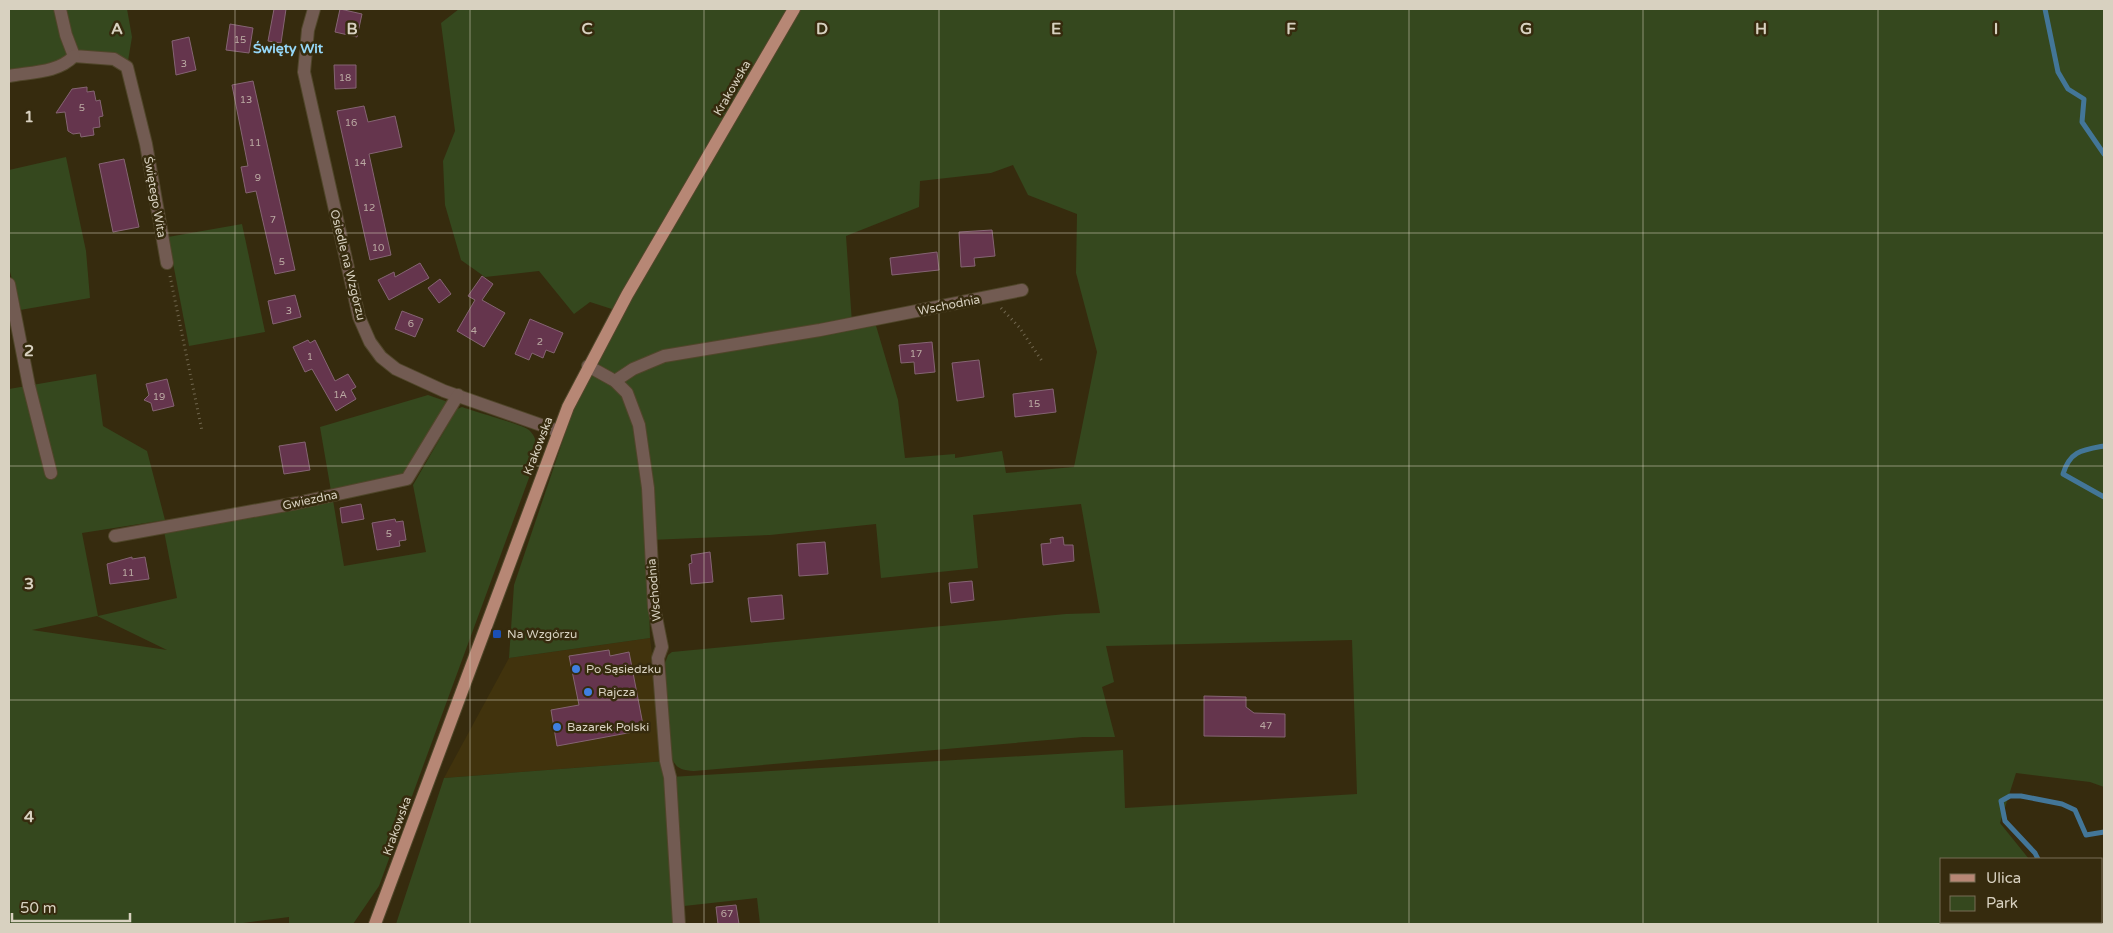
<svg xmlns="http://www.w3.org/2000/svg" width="2113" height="933" viewBox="0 0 2113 933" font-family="'Varela Round',sans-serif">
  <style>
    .built { fill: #41330d }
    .green { fill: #35481e; fill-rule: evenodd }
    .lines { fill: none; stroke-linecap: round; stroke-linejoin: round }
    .stream { stroke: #437698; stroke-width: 5 }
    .building { fill: #65354d; stroke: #856473 }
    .minor-casing { stroke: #50462a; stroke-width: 14 }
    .major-casing { stroke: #50462a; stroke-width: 14 }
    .path { stroke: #71674f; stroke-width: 3; stroke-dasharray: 1 4; stroke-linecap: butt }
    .minor { stroke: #725b52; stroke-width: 12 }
    .major { stroke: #b78775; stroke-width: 12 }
    .grid { fill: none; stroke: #d8d1c0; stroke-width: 1; stroke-opacity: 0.55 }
    .transit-dot { fill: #1a4fb4; stroke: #362b0e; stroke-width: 2 }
    .shop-dot { fill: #3f7fe0; stroke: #362b0e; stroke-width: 2 }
    .labels { text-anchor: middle; stroke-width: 5; stroke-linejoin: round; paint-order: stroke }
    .number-label { font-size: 10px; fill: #bbaaa3 }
    .street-label { font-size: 12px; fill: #d8d1c0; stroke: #362b0e }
    .poi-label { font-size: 12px; fill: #d8d1c0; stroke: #362b0e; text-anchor: start }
    .neighbourhood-label { font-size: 14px; font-weight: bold; fill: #95d7f7; stroke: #362b0e }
    .grid-label { font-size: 16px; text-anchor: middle; font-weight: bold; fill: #d8d1c0; stroke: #362b0e; stroke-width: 5; stroke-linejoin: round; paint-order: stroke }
  </style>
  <rect width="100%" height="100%" fill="#362b0e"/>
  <path class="built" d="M650,638L666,761L444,778L509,658Z"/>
  <g class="green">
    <path d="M9,9H127L132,37L127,67L114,59L9,71Z"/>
    <path d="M459,9H2104V787L2090,782L2016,773L2000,823L2029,859H1942V922H1981L1989,924H760L757,898L684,906L675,924H396L444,778L666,761L670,777L1123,750L1125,808L1357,794L1352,640L1106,646L1114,682L1102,687L1115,737H1083L694,771C681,770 676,769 671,756L665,663L668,655L672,652L1066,614L1100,613L1081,504L973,515L978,568L881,578L876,524L770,535L650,540L647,542L650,638L509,658L514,585L588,366L618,311L590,302L574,314L539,271L485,277L461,260L445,205L443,161L455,131L441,23ZM1013,165L1028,195L1077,214L1076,273L1097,352L1074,467L1006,473L1002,451L955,458V454L905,458L898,400L874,319L852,323L846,236L919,207L920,181L991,173Z"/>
    <path d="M66,157L86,251L90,298L20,310L9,268V170Z"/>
    <path d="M242,224L265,332L189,346L168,237Z"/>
    <path d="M96,374L103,426L147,451L165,520L82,533L98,616L177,598L164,531L333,500L344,566L426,552L413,485L457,409L462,407C473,411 523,425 529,430C540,440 536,455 533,467L379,886L353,924H289V917L236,924H9V389ZM97,616L167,650L32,630Z"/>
    <path d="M428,395L448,402L407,472L399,476L331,491L320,427Z"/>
  </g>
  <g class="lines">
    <g class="stream">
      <path d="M2045,9L2058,72L2068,89L2084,99L2082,122L2104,154"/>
      <path d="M2104,446C2082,450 2070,451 2063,474L2104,497"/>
      <path d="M2038,859L2035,853L2005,821L2001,801L2010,796H2021L2062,804L2075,810L2086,835L2104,832"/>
      <path d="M2054,922V924"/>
    </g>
  </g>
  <g class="building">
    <path d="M274,9H286L281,43L268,41Z"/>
    <path d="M340,9L362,14L357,37L335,32Z"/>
    <path d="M230,24L253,28L249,53L226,50Z"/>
    <path d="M189,37L196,70L176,75L172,41Z"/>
    <path d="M334,65H356V88L335,89Z"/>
    <path d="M253,81L295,270L275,274L256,191L246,193L241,167L248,166L232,85Z"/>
    <path d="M87,87V92L94,91L96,101L100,100L103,116L99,117L100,127L93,128L94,135L81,137L80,133L73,134L68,131L65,112L56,113L72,89Z"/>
    <path d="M364,106L368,122L395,116L402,147L369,154L391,255L370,260L337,111Z"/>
    <path d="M124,159L139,227L113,232L99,164Z"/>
    <path d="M992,230L995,256L974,258L975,266L961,267L959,232Z"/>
    <path d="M937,252L939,270L892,275L890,258Z"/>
    <path d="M420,263L429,278L389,300L378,280L394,272L395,277Z"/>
    <path d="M482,276L493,284L482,300L505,313L484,347L457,331L475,300L468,296Z"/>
    <path d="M440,279L451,294L439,303L428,288Z"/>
    <path d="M295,295L301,317L273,324L268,301Z"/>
    <path d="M402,311L423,319L415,337L395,329Z"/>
    <path d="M530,319L563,333L554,353L546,350L543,358L532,353L529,360L515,354Z"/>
    <path d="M308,340L310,343L315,340L335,381L348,374L356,387L351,390L356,399L336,411L312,369L305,372L293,347Z"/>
    <path d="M932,342L935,372L915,374L914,362L901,363L899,345Z"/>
    <path d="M979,360L984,397L957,401L952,363Z"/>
    <path d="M167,379L174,406L153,411L151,403L144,400L149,395L146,384Z"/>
    <path d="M1053,389L1056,412L1015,417L1013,394Z"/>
    <path d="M305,442L310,470L284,474L279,446Z"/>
    <path d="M361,504L364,519L342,523L340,508Z"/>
    <path d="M395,519L396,522L403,521L406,540L399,541L400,546L377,550L372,523Z"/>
    <path d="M1063,537L1064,545H1073L1074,561L1043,565L1041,544L1051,543L1050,539Z"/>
    <path d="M825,542L828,574L799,576L797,544Z"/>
    <path d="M710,552L713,582L691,584L689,564L692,563L691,555Z"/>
    <path d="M132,557V559L145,557L149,579L110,584L107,564Z"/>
    <path d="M972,581L974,600L951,603L949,583Z"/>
    <path d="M782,595L784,619L751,622L748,598Z"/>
    <path d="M609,650L610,656L629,652L644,730L557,746L551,710L579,705L569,656Z"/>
    <path d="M1204,696L1246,697V707L1254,713L1285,714V737L1204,736Z"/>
    <path d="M736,905L739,924H718L716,907Z"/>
  </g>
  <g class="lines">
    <g class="minor-casing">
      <g id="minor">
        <path d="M60,9L66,35L74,56L114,59L127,67L146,144L167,263"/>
        <path d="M314,9L308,30L304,72L359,317L370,342L381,357L396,369L444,391L558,431"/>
        <path d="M9,76C31,72 58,73 74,56"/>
        <path d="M9,284L29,386L51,473"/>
        <path d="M588,366L615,381L627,393L639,425L648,488L654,607L662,647L658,658L666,761L670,777L679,924"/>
        <path d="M615,381L633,369L664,356L820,330L1022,290"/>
        <path d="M115,536L297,503L407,479L458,395"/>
      </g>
    </g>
    <g class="major-casing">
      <path id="major" d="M375,924L568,407L627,295L794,9"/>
    </g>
    <g class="path">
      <path d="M170,276L202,431"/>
      <path d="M1001,308L1019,327L1042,361"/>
    </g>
    <use href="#minor" class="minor"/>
    <use href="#major" class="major"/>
  </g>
  <path class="grid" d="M235,9V924M470,9V924M704,9V924M939,9V924M1174,9V924M1409,9V924M1643,9V924M1878,9V924M9,233H2104M9,466H2104M9,700H2104"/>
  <rect class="transit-dot" x="492" y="629" width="10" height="10" rx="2.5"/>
  <g class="shop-dot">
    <circle cx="576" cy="669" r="5"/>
    <circle cx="588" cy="692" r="5"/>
    <circle cx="557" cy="727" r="5"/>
  </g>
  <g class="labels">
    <g class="number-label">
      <text x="240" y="43">15</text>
      <text x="184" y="67">3</text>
      <text x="345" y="81">18</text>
      <text x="246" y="103">13</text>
      <text x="82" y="111">5</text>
      <text x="351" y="126">16</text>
      <text x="255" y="146">11</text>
      <text x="360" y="166">14</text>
      <text x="258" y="181">9</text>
      <text x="369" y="211">12</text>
      <text x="273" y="223">7</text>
      <text x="378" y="251">10</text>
      <text x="282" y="265">5</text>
      <text x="289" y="314">3</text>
      <text x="411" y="327">6</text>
      <text x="474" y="334">4</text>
      <text x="540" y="345">2</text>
      <text x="916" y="357">17</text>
      <text x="310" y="360">1</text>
      <text x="340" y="398">1A</text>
      <text x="159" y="400">19</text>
      <text x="1034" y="407">15</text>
      <text x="389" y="537">5</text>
      <text x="128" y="576">11</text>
      <text x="1266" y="729">47</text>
      <text x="727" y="917">67</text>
    </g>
    <g class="street-label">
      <text transform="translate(732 88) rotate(-60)" y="4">Krakowska</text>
      <text transform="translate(155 197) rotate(80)" y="4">Świętego Wita</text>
      <text transform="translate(348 265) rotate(76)" y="4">Osiedle na Wzgórzu</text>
      <text transform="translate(949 305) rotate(-11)" y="4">Wschodnia</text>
      <text transform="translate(538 446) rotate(-69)" y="4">Krakowska</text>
      <text transform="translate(310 500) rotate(-12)" y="4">Gwiezdna</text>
      <text transform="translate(654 590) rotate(-95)" y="4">Wschodnia</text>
      <text transform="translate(397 826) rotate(-70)" y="4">Krakowska</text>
    </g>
    <g class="poi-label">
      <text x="507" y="638">Na Wzgórzu</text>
      <text x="586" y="673">Po Sąsiedzku</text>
      <text x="598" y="696">Rajcza</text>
      <text x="567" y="731">Bazarek Polski</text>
    </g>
    <g class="neighbourhood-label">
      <text x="288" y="53">Święty Wit</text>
    </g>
  </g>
  <g class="grid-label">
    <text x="117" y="34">A</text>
    <text x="352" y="34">B</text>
    <text x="587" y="34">C</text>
    <text x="822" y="34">D</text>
    <text x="1056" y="34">E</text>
    <text x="1291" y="34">F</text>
    <text x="1526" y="34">G</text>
    <text x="1761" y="34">H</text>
    <text x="1996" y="34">I</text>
    <text x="29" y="122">1</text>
    <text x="29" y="356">2</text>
    <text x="29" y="589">3</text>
    <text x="29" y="822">4</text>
  </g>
  <rect width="2113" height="933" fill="none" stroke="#d8d1c0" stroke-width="20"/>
  <rect x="1940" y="858" width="162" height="65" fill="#362b0e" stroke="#776d55"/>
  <rect x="1950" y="874" width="25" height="8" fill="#b78775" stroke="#776d55"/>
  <text x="1986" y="883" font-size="15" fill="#d8d1c0">Ulica</text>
  <rect x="1950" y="896" width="25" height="15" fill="#35481e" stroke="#776d55"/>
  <text x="1986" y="908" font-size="15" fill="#d8d1c0">Park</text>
  <path d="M12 913v8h118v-8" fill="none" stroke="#d8d1c0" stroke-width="2.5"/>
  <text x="20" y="913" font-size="15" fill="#d8d1c0" stroke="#362b0e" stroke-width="4" paint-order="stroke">50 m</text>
</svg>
